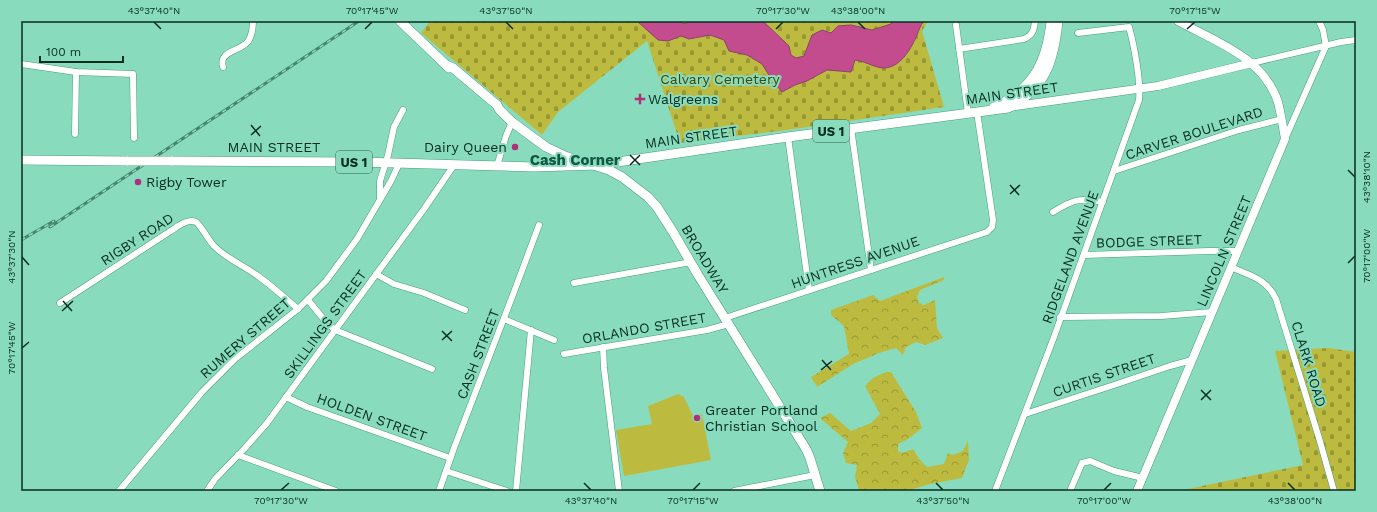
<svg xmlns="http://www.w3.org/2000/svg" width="1377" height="512" viewBox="0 0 1377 512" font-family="'Work Sans',sans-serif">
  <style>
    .grass { fill: #bdbb3f }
    .forest { fill: url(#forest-crowns) }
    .cemetery { fill: url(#cemetery-stones) }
    .water { fill: #c34c8f; stroke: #8b426e }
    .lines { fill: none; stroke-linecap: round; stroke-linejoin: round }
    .street-casing { stroke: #489d80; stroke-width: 7 }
    .secondary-casing { stroke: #489d80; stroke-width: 9 }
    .primary-casing { stroke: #489d80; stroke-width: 10 }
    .street { stroke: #fff; stroke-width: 6 }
    .secondary { stroke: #fff; stroke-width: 8 }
    .primary { stroke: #fff; stroke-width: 9 }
    .rail-casing { stroke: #47846f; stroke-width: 3 }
    .rail { stroke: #88dcbd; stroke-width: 1.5; stroke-dasharray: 4.5; stroke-linecap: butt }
    .primary-bridge-casing { stroke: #489d80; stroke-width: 10; stroke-linecap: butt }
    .primary-bridge { stroke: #fff; stroke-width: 9 }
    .ticks { fill: none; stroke: #072c21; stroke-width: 1.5 }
    .poi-dot { fill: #af2f7b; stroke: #88dcbd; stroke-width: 1.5 }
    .labels { text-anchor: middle; stroke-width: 4; stroke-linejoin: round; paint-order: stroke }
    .shield { fill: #88dcbd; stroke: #2e6150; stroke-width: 1 }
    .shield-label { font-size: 13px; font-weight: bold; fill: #072c21 }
    .park-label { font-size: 14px; fill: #464504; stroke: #88dcbd }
    .street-label { font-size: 14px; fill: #072c21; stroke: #88dcbd }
    .poi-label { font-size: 14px; fill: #072c21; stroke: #88dcbd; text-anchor: start }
    .neighbourhood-label { font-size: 15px; font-weight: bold; fill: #125743; stroke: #88dcbd }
    .neatline { fill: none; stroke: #072c21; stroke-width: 1.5 }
    .ticks-label { font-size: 10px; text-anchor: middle; fill: #072c21 }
  </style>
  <defs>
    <pattern id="forest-crowns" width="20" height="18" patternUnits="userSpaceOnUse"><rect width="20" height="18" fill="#bdbb3f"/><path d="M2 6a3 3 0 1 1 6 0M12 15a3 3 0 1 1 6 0" fill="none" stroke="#989834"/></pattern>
    <pattern id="cemetery-stones" width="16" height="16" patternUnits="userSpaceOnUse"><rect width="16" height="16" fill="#bdbb3f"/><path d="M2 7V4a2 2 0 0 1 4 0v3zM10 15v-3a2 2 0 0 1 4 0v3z" fill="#989834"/></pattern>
  </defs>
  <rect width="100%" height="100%" fill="#88dcbd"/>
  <path class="grass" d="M678,394L684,397L693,416L702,414L711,460L624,476L616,430L652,424L648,406Z"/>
  <g class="forest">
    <path d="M944,277V280L920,290L917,297L919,303L924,305L935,300L937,328L943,338L925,345L916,342L906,347L903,355L896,348L879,353L853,364L817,387L811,377L849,354L844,326L831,315V310L873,295L880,301Z"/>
    <path d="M886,372H891L916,412L922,428L908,439L898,444V451L902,453L913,449L920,460L927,467L944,464L948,453L952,455L963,451L968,441L969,460L962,478L930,484L907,491H859L855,477L857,465L846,463L843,453L848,442L820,418L830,413L851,431L871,423L880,414L865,386L873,378Z"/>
  </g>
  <g class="cemetery">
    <path d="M430,21H928L922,31L944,107L787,130L680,143L647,41L558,112L542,135L421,33Z"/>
    <path d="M1328,348L1356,352V491H1178L1303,465L1275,351Z"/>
  </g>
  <path class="water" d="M637,21H676L686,24L688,21H763L789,46L791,55L796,58L804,56L812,35L822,30L831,33L838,26L851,25L872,30L891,24L892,21H924C920,26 919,30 917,35C911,49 900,69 882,68C873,67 865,61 855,60L851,72L827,70L807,81L795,85L782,92L772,80L762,64L747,55L729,51L724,40L710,35L689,39L681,36L668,41L658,40Z"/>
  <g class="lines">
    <g class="street-casing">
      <g id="street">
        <path d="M956,25L968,113"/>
        <path d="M959,49L1024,39C1033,35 1034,30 1035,21"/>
        <path d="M1252,63L1341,42L1356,40"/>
        <path d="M21,64L76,72L133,74L134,138"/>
        <path d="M223,67C218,50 242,52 249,40C252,34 253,27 253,21"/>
        <path d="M851,128L871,270"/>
        <path d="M75,134L76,72"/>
        <path d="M788,137L809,290"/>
        <path d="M1285,139L1326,46L1323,30L1319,21"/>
        <path d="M497,166L506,136L512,122"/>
        <path d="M1114,171L1239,130L1282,119"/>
        <path d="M380,197V181L388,155L394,127L403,110"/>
        <path d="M1053,212C1074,199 1079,198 1103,202"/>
        <path d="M1084,255L1209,251H1233L1237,252"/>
        <path d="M1231,267C1250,276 1266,278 1276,299L1319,438L1334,491"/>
        <path d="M376,274L394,284L424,293L465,310"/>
        <path d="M574,283L691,262"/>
        <path d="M308,300L326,322L335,330L432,369"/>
        <path d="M60,303L169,232C176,228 187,218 196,222C200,224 209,241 214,246C227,259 243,265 258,276C272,286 285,298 298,309"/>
        <path d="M1060,317L1161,316L1212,312"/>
        <path d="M725,318L987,232L992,227L993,220L977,112"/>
        <path d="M504,319L554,340"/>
        <path d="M603,347L604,368L619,491"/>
        <path d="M564,354L707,330L729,324"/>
        <path d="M286,397L307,407L450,458"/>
        <path d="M1025,414L1117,384L1170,366L1192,360"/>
        <path d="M238,455L336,491"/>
        <path d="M446,471L507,491"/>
        <path d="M119,491L202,392L235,359L298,309L326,281L357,239L391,181L399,164"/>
        <path d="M207,491L215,479L245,448L267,423L424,209L454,165"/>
        <path d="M439,491L454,448L514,292L539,225"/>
        <path d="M516,491L531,330"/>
        <path d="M734,491L815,475"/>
        <path d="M995,491L1054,337L1139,100C1141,81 1134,45 1129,27L1078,33"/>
        <path d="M1070,491L1082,463L1090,461L1114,471L1143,478"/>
      </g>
    </g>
    <g class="secondary-casing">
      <g id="secondary">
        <path d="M1009,107L1158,86L1252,63"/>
        <path d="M1137,491L1285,139C1283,127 1281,114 1278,102C1263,57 1216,42 1178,21"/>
      </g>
    </g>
    <g class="primary-casing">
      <g id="primary">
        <path d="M400,21L446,65L449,68"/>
        <path d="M446,65L453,68L497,105L499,109L512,122L546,147L565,156L609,170L622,177L648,197L657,207L673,232L698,275L806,449L810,458L820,491"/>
        <path d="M994,107C1033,90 1047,62 1051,21"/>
        <path d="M21,160L128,161"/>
        <path d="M171,161L359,162L534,167L597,165L788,137L1008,108C1046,88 1054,61 1058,21"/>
      </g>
    </g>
    <use href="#street" class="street"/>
    <use href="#secondary" class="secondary"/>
    <use href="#primary" class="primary"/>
    <g class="rail-casing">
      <g id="rail">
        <path d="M50,227L359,21"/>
        <path d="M21,240L54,221"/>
      </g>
    </g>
    <use href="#rail" class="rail"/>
    <g class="primary-bridge-casing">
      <path id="primary-bridge" d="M128,161H171"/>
    </g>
    <use href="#primary-bridge" class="primary-bridge"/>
  </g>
  <path class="ticks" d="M154,22L161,29M506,22L513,29M858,22L865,29M365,29L372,22M776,29L783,22M1187,29L1195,22M251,125L260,136M251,135L261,126M630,155L640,165M630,165L640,155M1348,170L1355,177M1010,185L1019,195M1010,194L1020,185M22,257L29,265M1348,263L1355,256M63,301L72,311M62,311L73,301M442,331L452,341M442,340L452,331M22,348L29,342M822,360L831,370M821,370L832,361M1201,390L1211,400M1201,400L1211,390M584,483L591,490M936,483L943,490M1288,483L1295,490M281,490L289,483M693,490L700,483M1104,490L1111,483"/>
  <g class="poi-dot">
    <path d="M638 93h4v4h4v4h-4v4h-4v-4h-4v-4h4z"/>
    <circle cx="515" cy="147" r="4"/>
    <circle cx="138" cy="182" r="4"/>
    <circle cx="697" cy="418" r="4"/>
  </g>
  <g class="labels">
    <g class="shield">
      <rect x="813" y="120" width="36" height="22" rx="3"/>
      <rect x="336" y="151" width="36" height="22" rx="3"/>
    </g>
    <g class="shield-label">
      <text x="831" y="136">US 1</text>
      <text x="354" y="167">US 1</text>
    </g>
    <g class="park-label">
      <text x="720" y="84">Calvary Cemetery</text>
    </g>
    <g class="street-label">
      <text transform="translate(1012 93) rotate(-8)" y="5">MAIN STREET</text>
      <text transform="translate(1194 133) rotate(-18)" y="5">CARVER BOULEVARD</text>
      <text transform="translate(691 137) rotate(-8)" y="5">MAIN STREET</text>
      <text x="274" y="152">MAIN STREET</text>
      <text transform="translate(137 239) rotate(-33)" y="5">RIGBY ROAD</text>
      <text transform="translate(1149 241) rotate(-2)" y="5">BODGE STREET</text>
      <text transform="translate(1224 251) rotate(-67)" y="5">LINCOLN STREET</text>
      <text transform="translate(1070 257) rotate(-70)" y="5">RIDGELAND AVENUE</text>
      <text transform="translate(705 259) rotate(59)" y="5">BROADWAY</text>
      <text transform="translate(855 262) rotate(-19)" y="5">HUNTRESS AVENUE</text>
      <text transform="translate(325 324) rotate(-54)" y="5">SKILLINGS STREET</text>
      <text transform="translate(644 328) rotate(-10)" y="5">ORLANDO STREET</text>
      <text transform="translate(245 338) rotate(-41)" y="5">RUMERY STREET</text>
      <text transform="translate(478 354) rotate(-69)" y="5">CASH STREET</text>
      <text transform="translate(1309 364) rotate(73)" y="5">CLARK ROAD</text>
      <text transform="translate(1104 375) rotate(-19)" y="5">CURTIS STREET</text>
      <text transform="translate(372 417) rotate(20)" y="5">HOLDEN STREET</text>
    </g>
    <g class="poi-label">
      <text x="648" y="104">Walgreens</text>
      <text x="507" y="152" text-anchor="end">Dairy Queen</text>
      <text x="146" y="187">Rigby Tower</text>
      <text x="705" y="415">Greater Portland<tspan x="705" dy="16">Christian School</tspan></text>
    </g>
    <g class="neighbourhood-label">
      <text x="575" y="165">Cash Corner</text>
    </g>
  </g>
  <rect width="1377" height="512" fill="none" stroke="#88dcbd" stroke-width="44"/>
  <path d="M40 56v6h83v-6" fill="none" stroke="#072c21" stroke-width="2"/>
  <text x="46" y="56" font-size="12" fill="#072c21" stroke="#88dcbd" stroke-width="3" paint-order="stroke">100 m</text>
  <rect x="22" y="22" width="1333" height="468" class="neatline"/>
  <g class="ticks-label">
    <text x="154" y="14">43°37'40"N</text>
    <text x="372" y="14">70°17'45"W</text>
    <text x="506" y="14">43°37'50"N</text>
    <text x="783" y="14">70°17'30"W</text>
    <text x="858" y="14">43°38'00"N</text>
    <text x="1195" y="14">70°17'15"W</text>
    <text transform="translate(1366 177) rotate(-90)" y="4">43°38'10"N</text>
    <text transform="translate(1366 256) rotate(-90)" y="4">70°17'00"W</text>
    <text transform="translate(11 257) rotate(-90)" y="4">43°37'30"N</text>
    <text transform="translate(11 348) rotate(-90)" y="4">70°17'45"W</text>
    <text x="281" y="504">70°17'30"W</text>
    <text x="591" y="504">43°37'40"N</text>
    <text x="693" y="504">70°17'15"W</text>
    <text x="943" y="504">43°37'50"N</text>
    <text x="1104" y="504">70°17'00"W</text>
    <text x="1295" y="504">43°38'00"N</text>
  </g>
</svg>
